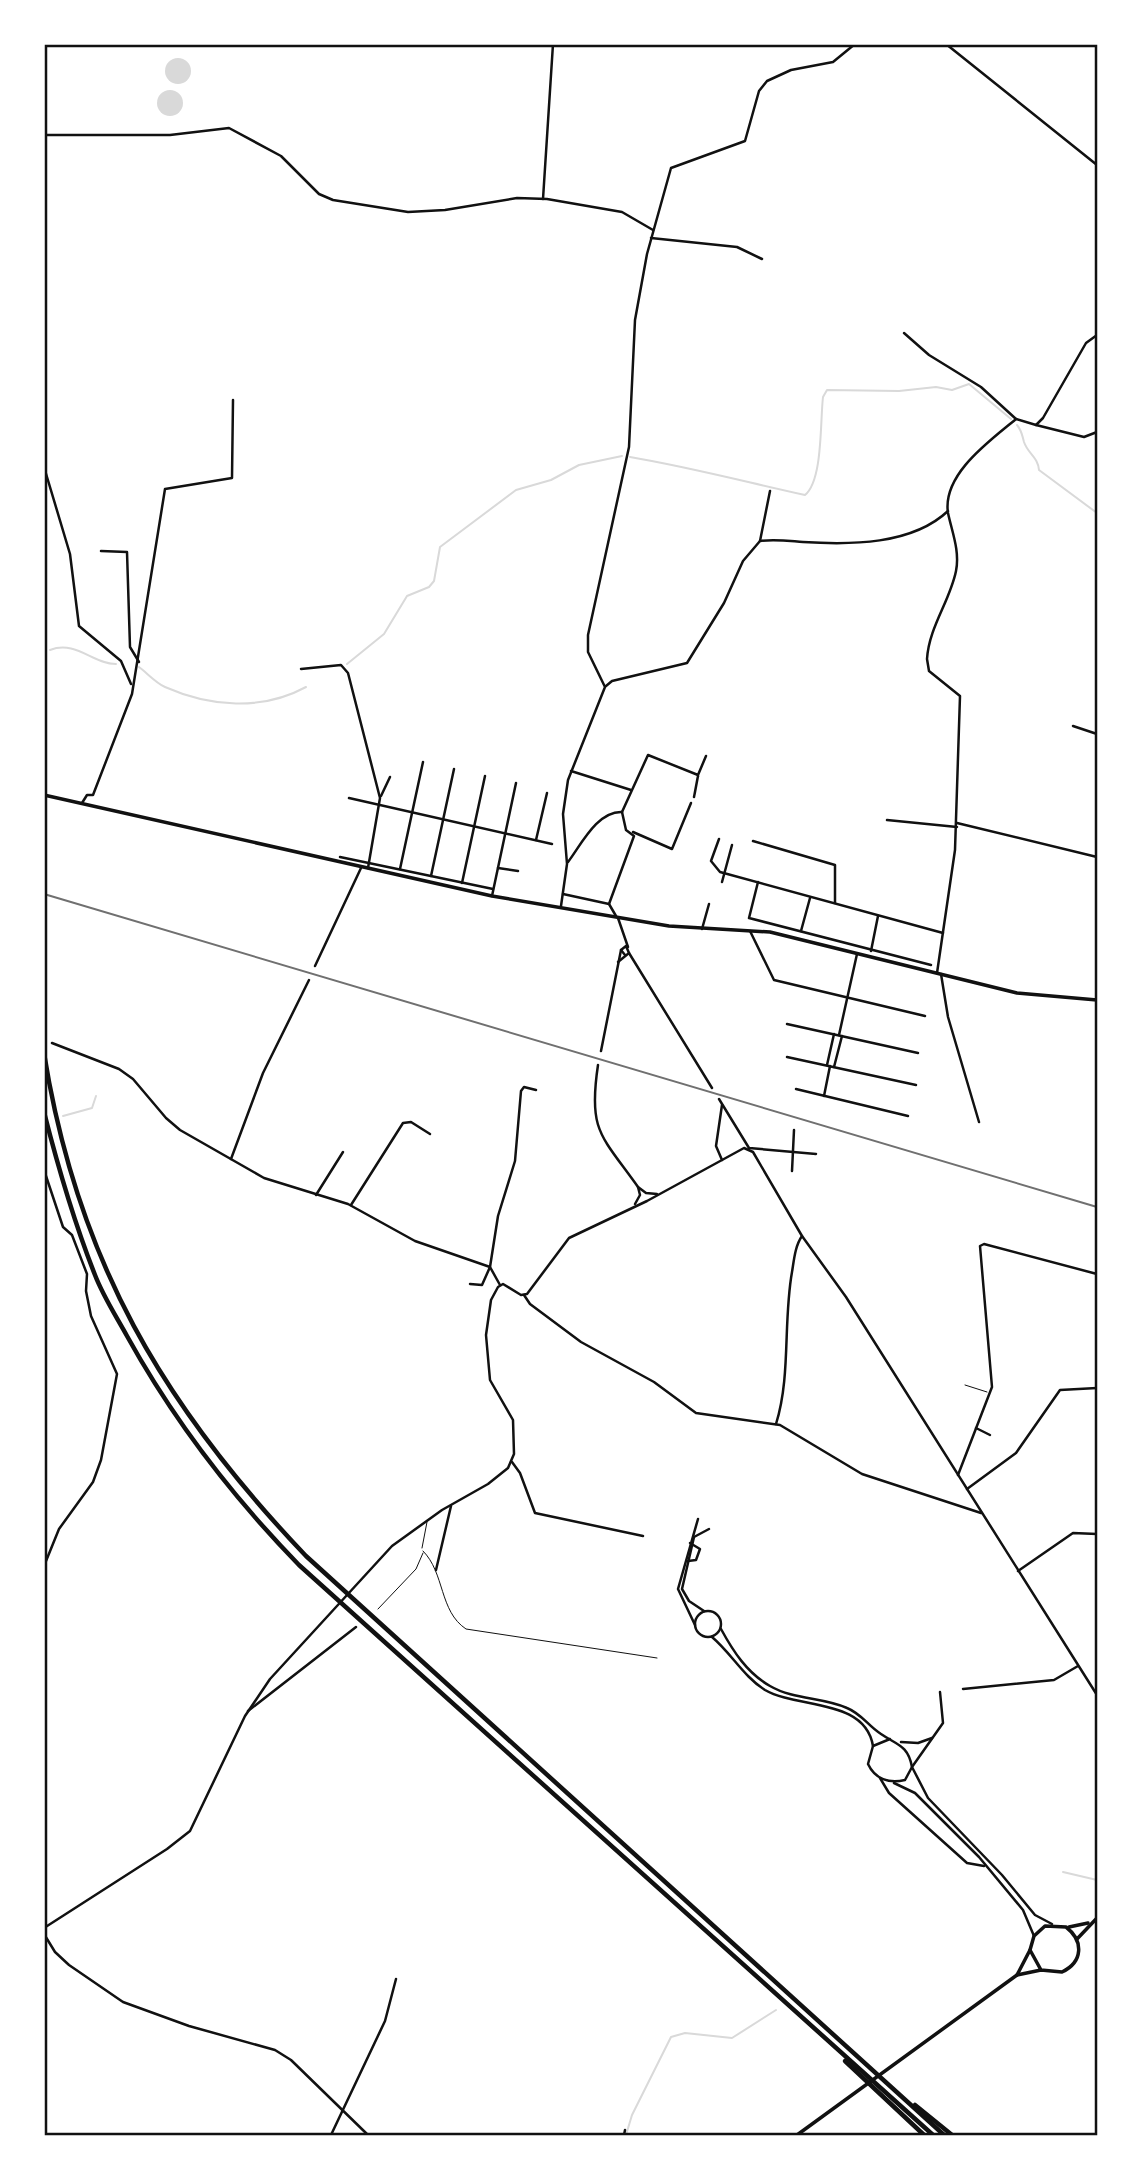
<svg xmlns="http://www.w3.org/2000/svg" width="1141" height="2179" viewBox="0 0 1141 2179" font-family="Karla,sans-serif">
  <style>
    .water { fill: #d9d9d9 }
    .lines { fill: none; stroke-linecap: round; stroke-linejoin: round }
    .stream { stroke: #d9d9d9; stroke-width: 2 }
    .service { stroke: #111; stroke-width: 1 }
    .minor { stroke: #111; stroke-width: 2.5 }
    .tertiary { stroke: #111; stroke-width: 2.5 }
    .secondary { stroke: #111; stroke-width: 3.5 }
    .primary { stroke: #111; stroke-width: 3.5 }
    .motorway { stroke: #111; stroke-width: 4.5 }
    .rail { stroke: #707070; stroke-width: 2 }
    .neatline { fill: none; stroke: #111; stroke-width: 2.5 }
  </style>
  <rect width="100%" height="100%" fill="#fff"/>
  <g class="water">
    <circle cx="178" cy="71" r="13"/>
    <circle cx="170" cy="103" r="13"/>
  </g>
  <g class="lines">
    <g class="stream">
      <path d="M1017,425C1022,431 1022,435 1024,442C1028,454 1038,457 1039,470L1097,513"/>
      <path d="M630,457C689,467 746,482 805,495C823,480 820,422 823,397L827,390L899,391L936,387L952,390L969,384L1011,419"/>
      <path d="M50,650C76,640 93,664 116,664"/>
      <path d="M347,664L384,634L407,596L429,587L434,581L440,547L516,490L551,480L579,465L622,456"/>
      <path d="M139,667C147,673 156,683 165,687C210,707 262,711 306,687"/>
      <path d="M63,1116L92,1108L96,1096"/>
      <path d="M1063,1872L1097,1880"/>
      <path d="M626,2135L632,2115L671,2037L685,2033L732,2038L776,2010"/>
    </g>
    <g class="service">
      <path d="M965,1385L987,1392"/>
      <path d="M422,1548L427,1522"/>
      <path d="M423,1551C445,1573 439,1611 466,1629L657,1658"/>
      <path d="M378,1609L416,1569L423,1553"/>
    </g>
    <g class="minor">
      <path d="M946,44L1097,165"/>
      <path d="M44,135H170L229,128L281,156L319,194L333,200L408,212L445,210L517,198L547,199L622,212L653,230"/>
      <path d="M543,199L553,44"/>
      <path d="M651,238L737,247L762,259"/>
      <path d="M904,333L929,355L981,387L1016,419"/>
      <path d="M1036,425L1084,437L1097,432"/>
      <path d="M44,467L70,554L79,626L121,661L131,684"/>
      <path d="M760,541L770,491"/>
      <path d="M101,551L127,552L130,647L139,662"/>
      <path d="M301,669L341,665L348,673L380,798L368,868"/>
      <path d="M606,686L612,681L687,663L724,603L743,561L760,541C775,539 789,541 803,542C850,545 912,545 948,511"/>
      <path d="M1073,726L1097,734"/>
      <path d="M571,771L631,790"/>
      <path d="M381,796L390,777"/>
      <path d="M694,797L698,776"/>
      <path d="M349,798L552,844"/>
      <path d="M82,803L87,795H93L132,694L165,489L232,478L233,400"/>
      <path d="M622,812L648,755L698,775L706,756"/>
      <path d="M887,820L957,827"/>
      <path d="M957,823L1097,857"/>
      <path d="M633,832L672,849L691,803"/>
      <path d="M719,839L711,861L720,872L943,933"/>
      <path d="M536,840L547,793"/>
      <path d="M753,841L835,865V903"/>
      <path d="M340,857L493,889"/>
      <path d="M568,862C581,845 597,811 622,812"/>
      <path d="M498,868L518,871"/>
      <path d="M400,869L423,762"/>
      <path d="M431,876L454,769"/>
      <path d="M722,882L732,845"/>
      <path d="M758,882L749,918L931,965"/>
      <path d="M462,883L485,776"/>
      <path d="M563,894L609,904L616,916"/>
      <path d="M492,896L516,783"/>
      <path d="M609,904L634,836L626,830L622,812"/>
      <path d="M561,906L567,864L563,814L568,780L605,687L588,652V635L629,447L635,320L647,254L671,168L745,141L759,91L767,81L791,70L833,62L855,44"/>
      <path d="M702,929L709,904"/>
      <path d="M750,931L774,980L925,1016"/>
      <path d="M801,931L810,898"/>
      <path d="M871,951L878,916"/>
      <path d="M629,953L712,1088"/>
      <path d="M315,966L361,868"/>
      <path d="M937,973L955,850L960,696L929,671L927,659C929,627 950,601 956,571C960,551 952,532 948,513C942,474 991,440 1016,419L1036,425L1043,418L1086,343L1097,335"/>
      <path d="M941,974L948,1017L979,1122"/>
      <path d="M787,1024L918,1053"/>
      <path d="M839,1035L857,954"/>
      <path d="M52,1043L119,1069L133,1079L166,1118L180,1130L264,1178L348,1204L415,1241L490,1267L500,1285"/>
      <path d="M787,1057L916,1085"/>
      <path d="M827,1065L834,1034"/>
      <path d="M834,1067L842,1036"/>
      <path d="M796,1089L908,1116"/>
      <path d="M824,1096L830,1066"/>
      <path d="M719,1099L749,1148L816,1154"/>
      <path d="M231,1159L263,1073L309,980"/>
      <path d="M722,1160L716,1146L722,1105"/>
      <path d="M44,1170L63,1227L72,1235L87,1274L86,1291L91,1316L117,1374L101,1460L93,1482L59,1529L44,1566"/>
      <path d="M792,1171L794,1130"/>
      <path d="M316,1195L343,1152"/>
      <path d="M351,1205L403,1123L411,1122L430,1134"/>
      <path d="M470,1284L482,1285L490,1267L498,1216L515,1161L521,1091L524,1087L536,1090"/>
      <path d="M524,1295L530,1304L581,1342L654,1382L696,1413L780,1425L862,1474L981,1513"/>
      <path d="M776,1424C791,1376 783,1322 792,1272C794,1260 795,1246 802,1236"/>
      <path d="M976,1428L990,1435"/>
      <path d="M512,1462L520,1473L535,1513L643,1536"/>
      <path d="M958,1475L992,1387L980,1246L984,1244L1097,1274"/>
      <path d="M967,1489L1016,1453L1060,1390L1097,1388"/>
      <path d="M688,1561L696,1560L700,1549L690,1543"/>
      <path d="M436,1570L451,1506"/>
      <path d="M1018,1571L1073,1533L1097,1534"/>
      <circle cx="708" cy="1624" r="13"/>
      <path d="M704,1611L689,1601L682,1589L694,1537L709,1529"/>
      <path d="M695,1625L678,1589L698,1519"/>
      <path d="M721,1629C733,1651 747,1673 770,1686C794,1700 822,1697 847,1708C862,1714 868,1726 881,1734C897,1745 908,1745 912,1767L905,1780C889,1784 875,1779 868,1764L873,1746L890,1739"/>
      <path d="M712,1637C731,1653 744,1677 765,1690C798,1709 865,1698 873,1746"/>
      <path d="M963,1689L1054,1680L1078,1666"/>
      <path d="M940,1692L943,1723L912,1767L928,1798L1002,1875L1035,1915L1052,1924"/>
      <path d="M248,1711L356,1627"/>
      <path d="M901,1742L918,1743L932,1738"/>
      <path d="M880,1778L889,1793L967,1863L984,1866"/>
      <path d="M894,1783L915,1793L979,1857L1023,1910L1034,1936"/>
      <path d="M331,2135L385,2021L396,1979"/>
      <path d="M624,2135L625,2130"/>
    </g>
    <g class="tertiary">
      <path d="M618,918L628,947"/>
      <path d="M618,962L629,953L626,946L621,950L625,955"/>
      <path d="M601,1051L621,950"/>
      <path d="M598,1065C588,1131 601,1135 638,1187"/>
      <path d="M635,1204L640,1195L638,1187L646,1193L657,1194"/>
      <path d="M44,1928L167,1849L190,1831L245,1716L270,1679L392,1546L442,1510L488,1484L508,1468L514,1454L513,1420L490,1380L486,1335L491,1300L498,1287L503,1284L521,1295L527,1294L569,1238L647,1201L744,1148L753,1152L802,1236L846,1297L1097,1695"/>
      <path d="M44,1934L55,1952L69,1965L123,2002L189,2026L275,2050L291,2060L368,2135"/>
    </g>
    <g class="secondary">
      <path d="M1069,1927L1088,1923"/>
      <path d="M1077,1939L1097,1918"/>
      <path d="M1017,1975L1041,1970L1062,1972C1083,1962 1084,1941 1066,1927L1045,1926L1034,1936L1030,1950L1041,1970"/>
      <path d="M797,2135L1017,1975L1030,1950"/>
    </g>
    <path class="primary" d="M44,795L492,896L669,926L770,932L1017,993L1097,1000"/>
    <g class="motorway">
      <path d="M44,1053C77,1260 163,1406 306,1556L944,2135"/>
      <path d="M44,1112C58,1167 74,1222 95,1275C103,1296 116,1316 127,1336C174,1421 232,1496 299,1565L933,2135"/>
      <path d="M845,2061L924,2135"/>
      <path d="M915,2105L952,2135"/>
    </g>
    <path class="rail" d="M44,894L1097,1207"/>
  </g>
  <rect width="1141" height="2179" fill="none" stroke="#ffffff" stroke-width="91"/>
  <rect x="46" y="46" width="1050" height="2088" class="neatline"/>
</svg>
